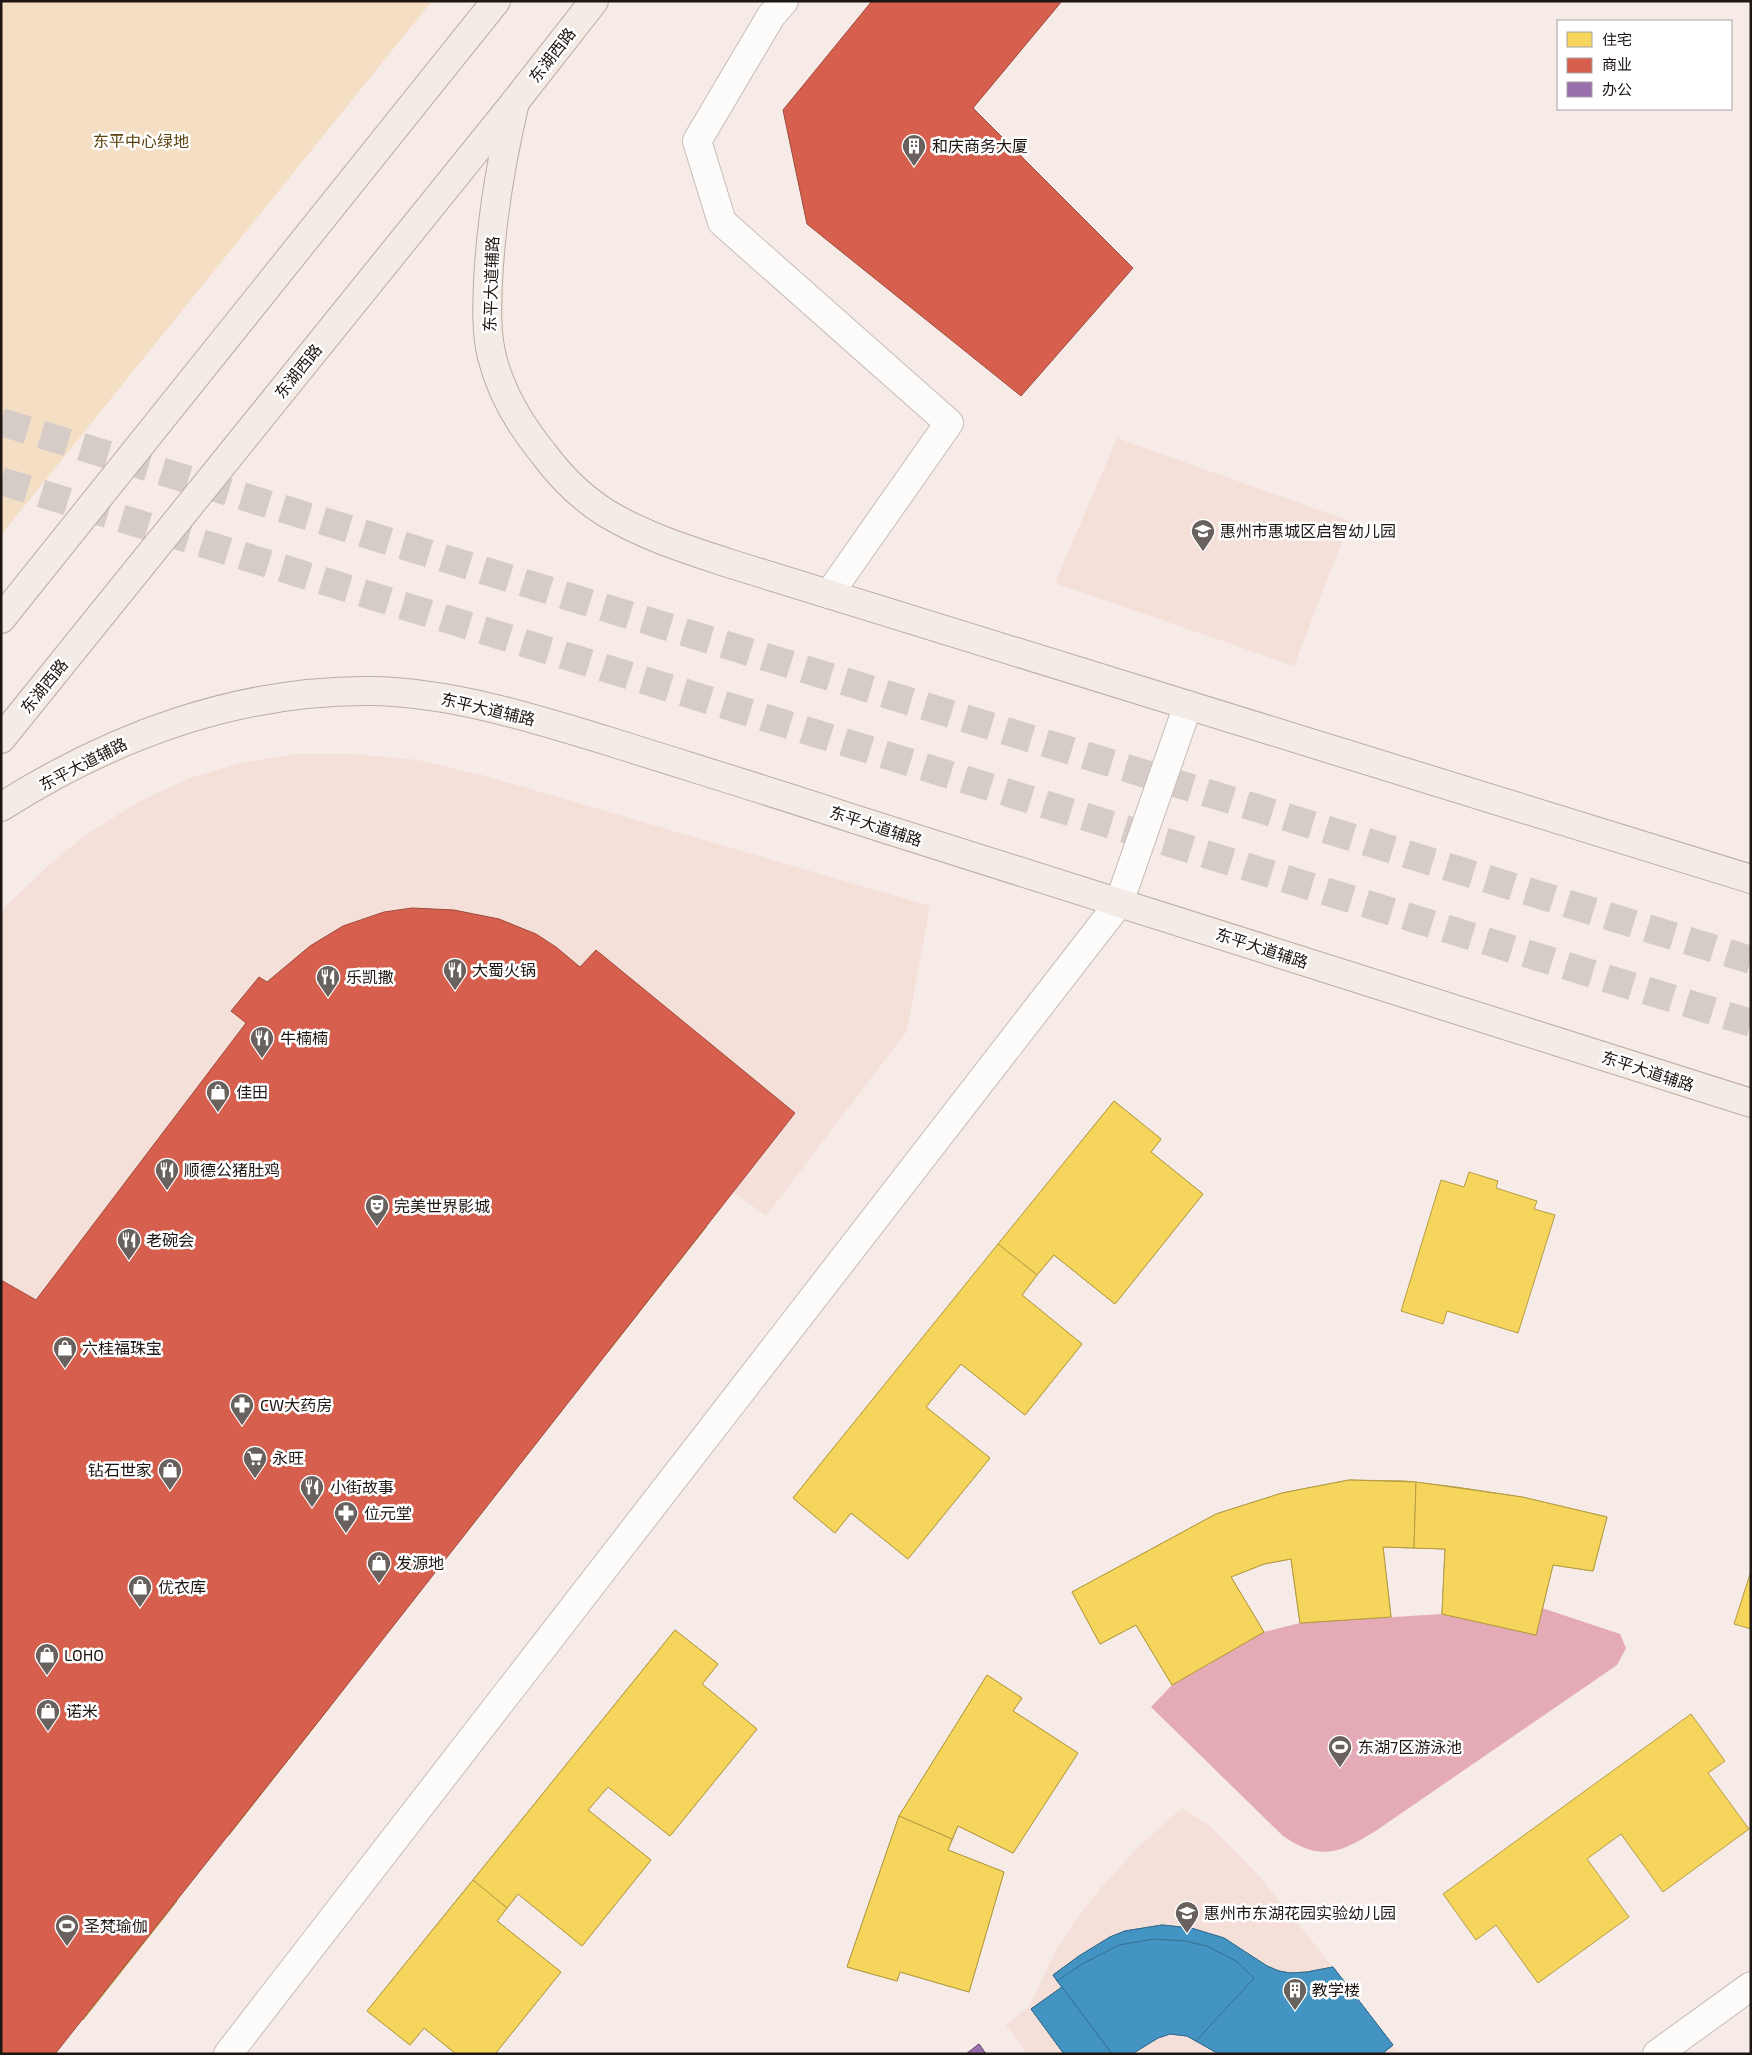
<svg xmlns="http://www.w3.org/2000/svg" width="1752" height="2055" viewBox="0 0 1752 2055" font-family="'Exo 2','Noto Sans SC',sans-serif">
  <style>
    .built { fill: #f5e0d9 }
    .green { fill: #f4dfc4 }
    .water { fill: #e4aab5 }
    .homes { fill: #f6d55c; stroke: #b59c46 }
    .shops { fill: #d6604d; stroke: #9e4a3c }
    .offices { fill: #9970ab; stroke: #74557d }
    .schools { fill: #4393c3; stroke: #386e8e }
    .lines { fill: none; stroke-linecap: round; stroke-linejoin: round }
    .major-tunnel { stroke: #d5cbc7; stroke-width: 28; stroke-dasharray: 28 14; stroke-linecap: butt }
    .minor-casing { stroke: #c6bdba; stroke-width: 30 }
    .major-casing { stroke: #bcaca0; stroke-width: 30 }
    .minor { stroke: #fefcfb; stroke-width: 28 }
    .major { stroke: #f3ebe5; stroke-width: 28 }
    .labels { text-anchor: middle; stroke-width: 5; stroke-linejoin: round; paint-order: stroke }
    .street-label { font-size: 16px; fill: #1d1613; stroke: #fff }
    .park-label { font-size: 16px; fill: #5d420c; stroke: #fff }
    .poi-label { font-size: 16px; fill: #1d1613; stroke: #fff; text-anchor: start }
  </style>
  <rect width="100%" height="100%" fill="#f6ebe7"/>
  <g class="built">
    <path d="M1117,438L1350,521L1294,666L1055,583Z"/>
    <path d="M297,754H353L418,760L482,775L930,906L907,1031L766,1216L733,1192L55,2054H1V911L51,863L87,834L140,801L190,778L245,762Z"/>
    <path d="M1182,1808L1209,1825L1260,1877L1333,1967L1399,2054H1027L1006,2025L1029,2006L1056,1950L1077,1918L1100,1889L1139,1846Z"/>
  </g>
  <path class="green" d="M1,1H432L1,535Z"/>
  <path class="water" d="M1542,1608L1620,1634L1626,1648L1617,1665L1377,1830C1340,1853 1321,1862 1283,1836L1151,1707L1172,1685L1264,1632L1300,1623L1442,1614L1536,1635Z"/>
  <g class="homes">
    <path d="M1114,1101L1161,1139L1151,1152L1203,1194L1115,1304L1054,1255L1037,1275L1022,1295L1082,1344L1025,1415L961,1364L926,1407L990,1458L908,1559L851,1513L835,1533L793,1498Z"/>
    <path d="M1114,1101L1161,1139L1151,1152L1203,1194L1115,1304L1054,1255L1037,1275L998,1244Z"/>
    <path d="M600,1107L653,1149L618,1194L642,1212L660,1190L707,1226L607,1353L560,1315L579,1290L552,1269L462,1382L487,1402L506,1379L554,1420L461,1538L414,1501L435,1474L404,1450L365,1500L318,1463Z"/>
    <path d="M1469,1172L1498,1181L1496,1188L1537,1201L1534,1209L1555,1215L1518,1333L1447,1311L1443,1324L1401,1311L1441,1180L1464,1187Z"/>
    <path d="M998,1244L1037,1275L1022,1295L1082,1344L1025,1415L961,1364L926,1407L990,1458L908,1559L851,1513L835,1533L793,1498Z"/>
    <path d="M1349,1480L1405,1481L1456,1487L1522,1497L1607,1517L1593,1571L1553,1565L1536,1635L1442,1614L1445,1549L1383,1547L1391,1617L1300,1623L1291,1559L1264,1564L1231,1577L1264,1632L1172,1685L1136,1625L1100,1644L1072,1592L1216,1514L1282,1493Z"/>
    <path d="M1349,1480L1416,1482L1414,1548L1383,1547L1391,1617L1300,1623L1291,1559L1264,1564L1231,1577L1264,1632L1172,1685L1136,1625L1100,1644L1072,1592L1216,1514L1282,1493Z"/>
    <path d="M1416,1482L1522,1497L1607,1517L1593,1571L1553,1565L1536,1635L1442,1614L1445,1549L1414,1548Z"/>
    <path d="M1751,1571V1629L1734,1624Z"/>
    <path d="M223,1589L276,1631L240,1675L264,1694L283,1671L329,1708L229,1835L182,1797L201,1772L174,1751L85,1864L110,1884L128,1861L177,1901L83,2020L36,1982L57,1955L27,1931L1,1964V1868Z"/>
    <path d="M675,1630L718,1664L702,1684L757,1729L670,1836L608,1787L588,1810L651,1860L582,1946L518,1894L497,1921L561,1972L495,2054H456L424,2028L410,2045L367,2011Z"/>
    <path d="M675,1630L718,1664L702,1684L757,1729L670,1836L608,1787L588,1810L651,1860L582,1946L518,1894L507,1908L473,1880Z"/>
    <path d="M987,1675L1022,1698L1013,1711L1078,1753L1013,1853L958,1826L948,1850L1004,1872L969,1992L900,1972L897,1981L847,1967L899,1816Z"/>
    <path d="M987,1675L1022,1698L1013,1711L1078,1753L1013,1853L958,1826L952,1839L899,1816Z"/>
    <path d="M1691,1714L1725,1761L1708,1773L1749,1829L1663,1892L1621,1834L1587,1859L1629,1917L1538,1983L1496,1925L1476,1940L1443,1894Z"/>
    <path d="M899,1816L952,1839L948,1850L1004,1872L969,1992L900,1972L897,1981L847,1967Z"/>
    <path d="M473,1880L507,1908L497,1921L561,1972L495,2054H456L424,2028L410,2045L367,2011Z"/>
  </g>
  <g class="shops">
    <path d="M872,1H1062L973,108L1133,268L1021,396L807,224L783,110Z"/>
    <path d="M412,908L454,910L499,919L536,934L556,947L580,967L596,950L795,1113L329,1708L55,2054H1V1280L36,1300L246,1023L231,1011L259,977L267,982L310,946L343,926L384,912Z"/>
  </g>
  <g class="offices">
    <path d="M979,2044L986,2054H966Z"/>
    <path d="M979,2044L986,2054H966Z"/>
  </g>
  <g class="schools">
    <path d="M1162,1925L1191,1928L1224,1938L1267,1966L1279,1971L1290,1973L1307,1972L1333,1967L1393,2045L1382,2054H1219L1196,2041L1254,1978L1236,1961L1224,1954L1207,1946L1185,1941L1154,1939L1119,1945L1082,1964L1057,1981L1053,1975L1079,1956L1110,1937L1125,1931Z"/>
    <path d="M1162,1925L1191,1928L1224,1938L1267,1966L1279,1971L1290,1973L1307,1972L1333,1967L1393,2045L1382,2054H1219L1187,2036L1170,2034L1158,2038L1132,2054H1064L1031,2009L1062,1987L1053,1975L1079,1956L1110,1937L1125,1931Z"/>
    <path d="M1154,1939L1185,1941L1207,1946L1236,1961L1254,1978L1196,2041L1187,2036L1170,2034L1158,2038L1132,2054H1112L1057,1981L1082,1964L1119,1945Z"/>
    <path d="M1062,1987L1112,2054H1064L1031,2009Z"/>
  </g>
  <g class="lines">
    <g class="major-tunnel">
      <path d="M1,422L1751,960"/>
      <path d="M1,481L1751,1023"/>
    </g>
    <g class="minor-casing">
      <g id="minor">
        <path d="M784,1L771,16L697,141L722,222L949,423L829,594"/>
        <path d="M228,2054L1119,903L1188,705"/>
        <path d="M1657,2054L1751,1986"/>
      </g>
    </g>
    <g class="major-casing">
      <g id="major">
        <path d="M515,102C501,161 491,221 488,282C487,307 486,333 492,357C501,393 520,425 543,453C560,476 582,498 606,513C644,536 686,549 728,563L1751,879"/>
        <path d="M1,619L496,1"/>
        <path d="M1,739L515,102L594,1"/>
        <path d="M1,807C113,736 240,689 374,691C454,693 532,718 608,741C690,767 772,792 854,819C1153,914 1452,1008 1751,1103"/>
      </g>
    </g>
    <use href="#minor" class="minor"/>
    <use href="#major" class="major"/>
  </g>
  <defs>
    <g id="building-pin" transform="scale(1.25)"><path d="M0 17L-7.5 6A9.5 9.5 0 1 1 7.5 6Z" fill="#69615d" stroke="#fff"/><path d="M-4-6H4V6H1V3H-1V6H-4ZM-2.5-4.3h1.7v1.8h-1.7ZM.8-4.3h1.7v1.8H.8ZM-2.5-1h1.7V.8h-1.7ZM.8-1h1.7V.8H.8Z" fill="#fff"/></g>
    <g id="school-pin" transform="scale(1.25)"><path d="M0 17L-7.5 6A9.5 9.5 0 1 1 7.5 6Z" fill="#69615d" stroke="#fff"/><path d="M0-5L7-2L0 1L-7-2ZM-4 1L0 2.5L4 1V4Q0 6-4 4Z" fill="#fff"/></g>
    <g id="restaurant-pin" transform="scale(1.25)"><path d="M0 17L-7.5 6A9.5 9.5 0 1 1 7.5 6Z" fill="#69615d" stroke="#fff"/><path d="M-5-6h1v4h1v-4h1v4h1v-4h1v5L-1.5 .5V6h-2V.5L-5-1ZM5-6V6H3V1.5H1.5Q1.5-4 5-6Z" fill="#fff"/></g>
    <g id="shop-pin" transform="scale(1.25)"><path d="M0 17L-7.5 6A9.5 9.5 0 1 1 7.5 6Z" fill="#69615d" stroke="#fff"/><path d="M-5-2.5h2.3a2.7 3.5 0 0 1 5.4 0H5L5.5 6h-11ZM-1.5-2.5h3a1.5 2.3 0 0 0-3 0Z" fill="#fff"/></g>
    <g id="theatre-pin" transform="scale(1.25)"><path d="M0 17L-7.5 6A9.5 9.5 0 1 1 7.5 6Z" fill="#69615d" stroke="#fff"/><path d="M-5-5.5Q0-4 5-5.5V0Q5 5 0 6Q-5 5-5 0ZM-3.3-2.5H-1v1.5H-3.3ZM1-2.5H3.3v1.5H1ZM-2.8 1Q0 5.5 2.8 1Z" fill="#fff"/></g>
    <g id="pharmacy-pin" transform="scale(1.25)"><path d="M0 17L-7.5 6A9.5 9.5 0 1 1 7.5 6Z" fill="#69615d" stroke="#fff"/><path d="M-2-6h4v4h4v4h-4v4h-4v-4h-4v-4h4Z" fill="#fff"/></g>
    <g id="supermarket-pin" transform="scale(1.25)"><path d="M0 17L-7.5 6A9.5 9.5 0 1 1 7.5 6Z" fill="#69615d" stroke="#fff"/><path d="M-6-5.5h2.5l.6 2H6L4.5 2H-2.5L-4.4-4H-6ZM-1.5 3.2a1.3 1.3 0 1 0 .1 0ZM3 3.2a1.3 1.3 0 1 0 .1 0Z" fill="#fff"/></g>
    <g id="stadium-pin" transform="scale(1.25)"><path d="M0 17L-7.5 6A9.5 9.5 0 1 1 7.5 6Z" fill="#69615d" stroke="#fff"/><path d="M0-5a6.5 5 0 1 0 0 10a6.5 5 0 1 0 0-10ZM-3.5-1.8h7v3.6h-7Z" fill="#fff"/></g>
  </defs>
  <g fill-rule="evenodd">
    <use href="#building-pin" x="914" y="146"/>
    <use href="#school-pin" x="1203" y="531"/>
    <use href="#restaurant-pin" x="455" y="970"/>
    <use href="#restaurant-pin" x="328" y="977"/>
    <use href="#restaurant-pin" x="262" y="1038"/>
    <use href="#shop-pin" x="218" y="1092"/>
    <use href="#restaurant-pin" x="167" y="1170"/>
    <use href="#theatre-pin" x="377" y="1206"/>
    <use href="#restaurant-pin" x="129" y="1240"/>
    <use href="#shop-pin" x="65" y="1348"/>
    <use href="#pharmacy-pin" x="242" y="1405"/>
    <use href="#supermarket-pin" x="255" y="1458"/>
    <use href="#shop-pin" x="170" y="1470"/>
    <use href="#restaurant-pin" x="312" y="1487"/>
    <use href="#pharmacy-pin" x="346" y="1513"/>
    <use href="#shop-pin" x="379" y="1563"/>
    <use href="#shop-pin" x="140" y="1587"/>
    <use href="#shop-pin" x="47" y="1655"/>
    <use href="#shop-pin" x="48" y="1711"/>
    <use href="#stadium-pin" x="1340" y="1747"/>
    <use href="#school-pin" x="1187" y="1913"/>
    <use href="#stadium-pin" x="67" y="1926"/>
    <use href="#building-pin" x="1295" y="1990"/>
  </g>
  <g class="labels">
    <g class="street-label">
      <text transform="translate(552 55) rotate(-52)" y="6">东湖西路</text>
      <text transform="translate(491 284) rotate(-88)" y="6">东平大道辅路</text>
      <text transform="translate(298 371) rotate(-51)" y="6">东湖西路</text>
      <text transform="translate(44 686) rotate(-51)" y="6">东湖西路</text>
      <text transform="translate(488 709) rotate(13)" y="6">东平大道辅路</text>
      <text transform="translate(83 764) rotate(-27)" y="6">东平大道辅路</text>
      <text transform="translate(876 826) rotate(18)" y="6">东平大道辅路</text>
      <text transform="translate(1262 948) rotate(18)" y="6">东平大道辅路</text>
      <text transform="translate(1648 1071) rotate(18)" y="6">东平大道辅路</text>
    </g>
    <g class="park-label">
      <text x="141" y="147">东平中心绿地</text>
    </g>
    <g class="poi-label">
      <text x="932" y="152">和庆商务大厦</text>
      <text x="1220" y="537">惠州市惠城区启智幼儿园</text>
      <text x="472" y="976">大蜀火锅</text>
      <text x="346" y="983">乐凯撒</text>
      <text x="280" y="1044">牛楠楠</text>
      <text x="236" y="1098">佳田</text>
      <text x="184" y="1176">顺德公猪肚鸡</text>
      <text x="394" y="1212">完美世界影城</text>
      <text x="146" y="1246">老碗会</text>
      <text x="82" y="1354">六桂福珠宝</text>
      <text x="260" y="1411">CW大药房</text>
      <text x="272" y="1464">永旺</text>
      <text x="152" y="1476" text-anchor="end">钻石世家</text>
      <text x="330" y="1493">小街故事</text>
      <text x="364" y="1519">位元堂</text>
      <text x="396" y="1569">发源地</text>
      <text x="158" y="1593">优衣库</text>
      <text x="64" y="1661">LOHO</text>
      <text x="66" y="1717">诺米</text>
      <text x="1358" y="1753">东湖7区游泳池</text>
      <text x="1204" y="1919">惠州市东湖花园实验幼儿园</text>
      <text x="84" y="1932">圣梵瑜伽</text>
      <text x="1312" y="1996">教学楼</text>
    </g>
  </g>
  <rect width="1752" height="2055" fill="none" stroke="#1d1613" stroke-width="5"/>
  <rect x="1557" y="20" width="175" height="90" fill="#ffffff" stroke="#a5a2a1"/>
  <rect x="1567" y="32" width="25" height="15" fill="#f6d55c" stroke="#a5a2a1"/>
  <text x="1602" y="45" font-size="15" fill="#1d1613">住宅</text>
  <rect x="1567" y="58" width="25" height="15" fill="#d6604d" stroke="#a5a2a1"/>
  <text x="1602" y="70" font-size="15" fill="#1d1613">商业</text>
  <rect x="1567" y="82" width="25" height="15" fill="#9970ab" stroke="#a5a2a1"/>
  <text x="1602" y="95" font-size="15" fill="#1d1613">办公</text>
</svg>
